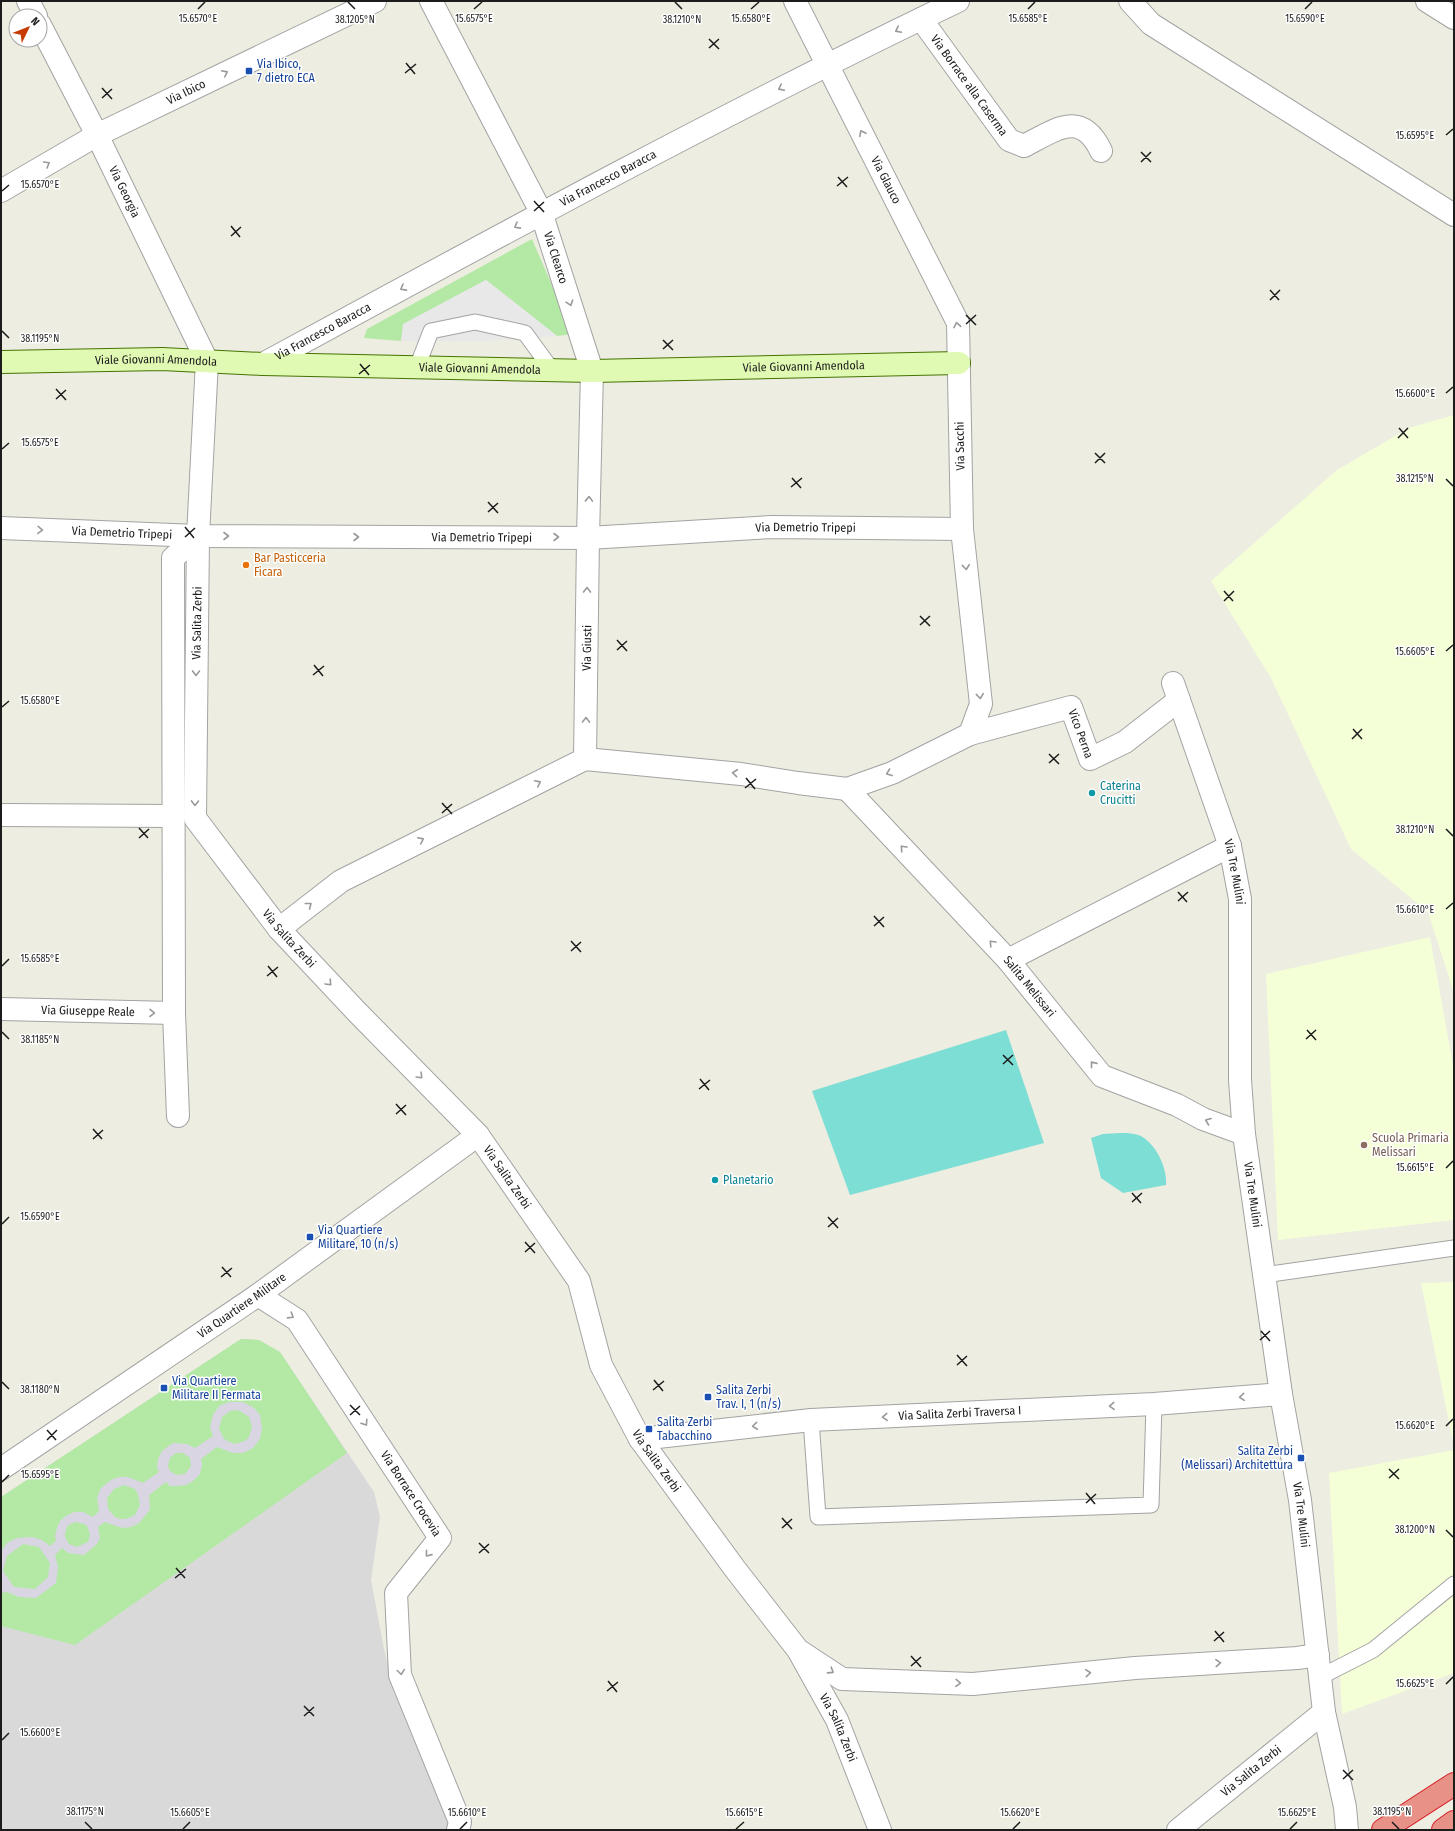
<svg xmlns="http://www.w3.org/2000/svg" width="1455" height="1831" viewBox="0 0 1455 1831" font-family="'Fira Sans Condensed',sans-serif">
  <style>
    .residential { fill: #dad9d9 }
    .education { fill: #f4ffd8 }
    .grass { fill: #b3e9a5 }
    .pitch { fill: #7dded5 }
    .parking { fill: #e8e8e8 }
    .plaza { fill: #d9d5e3; fill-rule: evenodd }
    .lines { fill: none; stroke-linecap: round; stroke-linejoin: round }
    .lane-casing { stroke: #a3a3a3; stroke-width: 17 }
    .street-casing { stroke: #a3a3a3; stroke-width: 24 }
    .secondary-casing { stroke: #467203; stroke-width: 24 }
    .highway-casing { stroke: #d8212a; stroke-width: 24 }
    .lane { stroke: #fff; stroke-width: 15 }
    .street { stroke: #fff; stroke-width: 22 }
    .secondary { stroke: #e1fab3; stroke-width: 22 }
    .highway { stroke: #e79187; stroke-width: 22 }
    .oneway { stroke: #999 }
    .ticks { fill: none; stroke: #1c1c1c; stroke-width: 1.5 }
    .transit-dot { fill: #1a4fb4; stroke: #fff; stroke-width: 1.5 }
    .food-dot { fill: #e8710a; stroke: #fff; stroke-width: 1.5 }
    .culture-dot { fill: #0f9aa8; stroke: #fff; stroke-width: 1.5 }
    .education-dot { fill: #8d6e63; stroke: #fff; stroke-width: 1.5 }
    .labels { text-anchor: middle; stroke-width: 3; stroke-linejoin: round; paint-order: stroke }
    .transit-label { font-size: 12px; fill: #164399; stroke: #fff; text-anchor: start }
    .street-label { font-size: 12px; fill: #1c1c1c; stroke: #fff }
    .food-label { font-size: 12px; fill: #c56008; stroke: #fff; text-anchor: start }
    .culture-label { font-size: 12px; fill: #0d838f; stroke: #fff; text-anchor: start }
    .education-label { font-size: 12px; fill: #785e54; stroke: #fff; text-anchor: start }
    .ticks-label { font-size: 10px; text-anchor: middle; fill: #1c1c1c; stroke: #fff; stroke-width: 3; stroke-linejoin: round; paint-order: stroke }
  </style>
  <rect width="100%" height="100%" fill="#edede1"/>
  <path class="residential" d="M241,1339L259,1340L280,1352L374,1492L380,1517L371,1580L384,1649L392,1683L449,1823L447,1830H1V1497Z"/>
  <g class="education">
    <path d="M1454,415V993L1428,912L1351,849L1271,678L1211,581L1337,470L1409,428Z"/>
    <path d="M1430,937L1454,1071V1220L1278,1240L1266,974Z"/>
    <path d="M1454,1282V1447L1421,1283Z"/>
    <path d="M1454,1450V1673L1342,1714L1329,1473Z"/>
  </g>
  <g class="grass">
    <path d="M532,239L573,334L557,336L486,280L404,324L401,341L364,338L367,329Z"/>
    <path d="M241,1339L259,1340L280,1352L347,1453L75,1645L1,1626V1497Z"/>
  </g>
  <g class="pitch">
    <path d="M1006,1030L1044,1143L850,1195L812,1091Z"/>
    <path d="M1120,1133C1128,1133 1137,1133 1144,1138C1158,1148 1167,1169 1166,1185L1123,1193L1101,1178L1091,1138L1103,1134Z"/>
  </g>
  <path class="parking" d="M486,280L557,336L486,341H401L403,324Z"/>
  <path class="plaza" d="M229,1402H243L254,1408L260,1415L262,1428L260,1439L253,1448L243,1453H233L217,1447L201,1459L202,1465L200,1474L193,1481L186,1485L178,1486H170L166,1482L149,1495L150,1507L149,1511L139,1523L131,1527L122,1528L105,1522L98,1527L100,1538L97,1544L84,1555L68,1553L62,1548L55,1555L58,1567L56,1583L36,1598L19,1597L7,1592L1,1593V1551L7,1543L17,1538L32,1537L42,1540L50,1546L56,1541L55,1536L57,1528L60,1521L66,1516L74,1512H83L93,1517L99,1511L97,1498L101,1488L111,1480L119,1477H128L143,1483L159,1472L157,1467L158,1459L162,1451L170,1445L174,1443L187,1444L195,1448L213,1436L210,1427L213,1415L219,1406ZM235,1410L240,1411L249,1417L252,1427L249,1437L245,1441L234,1444L224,1439L219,1429L222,1417L230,1411ZM176,1453H183L190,1458L191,1466L185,1474L177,1475L171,1472L169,1469L168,1465L170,1458ZM124,1485L135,1489L138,1494L140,1505L135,1515L126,1519H120L115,1517L108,1509L107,1498L114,1489ZM76,1522L84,1524L87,1526L90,1534L88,1542L77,1547L69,1544L65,1537V1533L68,1525ZM23,1544L39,1547L50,1563L48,1577L35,1589L14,1587L3,1571L7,1556Z"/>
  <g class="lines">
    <g class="lane-casing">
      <g id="lane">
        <path d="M417,367L431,331L475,322L525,333L552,370"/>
        <path d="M1264,1275L1454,1248"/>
        <path d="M811,1420L818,1517L1151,1505L1154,1404"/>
        <path d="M1320,1677L1373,1650L1454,1584"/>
      </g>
    </g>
    <g class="street-casing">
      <g id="street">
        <path d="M28,1L36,16"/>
        <path id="s1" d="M431,1L541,212L592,371L588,538L585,759"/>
        <path d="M1130,1L1151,24L1454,215"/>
        <path d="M1427,1L1454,18"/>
        <path id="s2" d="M921,19L1009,140L1024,146C1055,130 1081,109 1101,151"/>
        <path id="s3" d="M40,25L97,135L207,361L198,536L173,558L174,1013L178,1116"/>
        <path id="s4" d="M1,191L97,135L375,1"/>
        <path id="s5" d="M263,364C493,239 722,114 958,1"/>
        <path id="s6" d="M1,528L198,536L588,538L772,527L962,529"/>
        <path id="s7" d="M198,536L195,818L279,929L357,1012L478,1135L579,1281L601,1365L640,1439L735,1569L798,1650L837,1720L880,1830"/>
        <path id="s8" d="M1173,683L1230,846L1240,899V1080L1244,1134L1281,1394L1300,1500L1324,1712L1345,1807L1347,1830"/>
        <path id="s9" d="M970,734L1071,707L1090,759L1125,742L1179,700"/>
        <path id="s10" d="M847,789L1008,960L1102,1076L1177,1105L1203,1119L1244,1134"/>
        <path d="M1,815L173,816"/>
        <path d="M279,929L341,881L585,759L741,774L798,783L847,789L892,773L970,734L981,704L962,529L958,323L795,1"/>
        <path d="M1008,960L1230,846"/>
        <path id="s11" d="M1,1009L174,1013"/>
        <path id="s12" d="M258,1295L297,1320L440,1538L396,1593L400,1675L460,1822L458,1830"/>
        <path id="s13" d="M640,1439L811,1420L1154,1404L1281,1394"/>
        <path id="s14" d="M1,1469L258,1295L478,1135"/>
        <path d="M801,1652L842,1679L973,1684L1135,1668L1297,1658L1318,1655"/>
        <path id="s15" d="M1178,1830L1324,1712"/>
      </g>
    </g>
    <g class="secondary-casing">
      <g id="secondary">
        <path id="s16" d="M1,362L162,359L263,364L592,371L959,363"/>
      </g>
    </g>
    <g class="highway-casing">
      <g id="highway">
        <path d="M1383,1830L1454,1784"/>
        <path d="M1443,1830L1454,1822"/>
      </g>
    </g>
    <use href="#lane" class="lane"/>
    <use href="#street" class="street"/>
    <use href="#secondary" class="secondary"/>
    <use href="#highway" class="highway"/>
  </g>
  <defs><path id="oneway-chevron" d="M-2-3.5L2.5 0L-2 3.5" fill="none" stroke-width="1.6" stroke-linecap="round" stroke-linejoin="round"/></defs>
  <g class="oneway">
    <use href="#oneway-chevron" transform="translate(898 30) rotate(154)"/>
    <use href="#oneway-chevron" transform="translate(225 73) rotate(-26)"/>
    <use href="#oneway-chevron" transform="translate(781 88) rotate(153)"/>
    <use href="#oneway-chevron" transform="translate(862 133) rotate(-117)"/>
    <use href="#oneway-chevron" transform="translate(47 164) rotate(-30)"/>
    <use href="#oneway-chevron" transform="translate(517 226) rotate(151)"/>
    <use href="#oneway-chevron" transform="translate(403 288) rotate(151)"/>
    <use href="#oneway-chevron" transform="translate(570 303) rotate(72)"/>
    <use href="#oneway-chevron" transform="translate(957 325) rotate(-101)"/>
    <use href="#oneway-chevron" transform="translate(589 499) rotate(-88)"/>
    <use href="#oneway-chevron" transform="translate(40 530) rotate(2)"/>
    <use href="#oneway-chevron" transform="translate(226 536)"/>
    <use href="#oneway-chevron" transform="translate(356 537)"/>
    <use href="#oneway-chevron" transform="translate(556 537)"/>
    <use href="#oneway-chevron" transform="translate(966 567) rotate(84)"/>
    <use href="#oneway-chevron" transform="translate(587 590) rotate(-89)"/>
    <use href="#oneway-chevron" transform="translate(196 673) rotate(91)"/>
    <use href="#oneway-chevron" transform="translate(980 696) rotate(84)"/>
    <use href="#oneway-chevron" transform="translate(586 720) rotate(-89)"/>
    <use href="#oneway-chevron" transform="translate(735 773) rotate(-174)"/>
    <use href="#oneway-chevron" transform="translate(889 773) rotate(159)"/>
    <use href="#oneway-chevron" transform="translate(538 783) rotate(-26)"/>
    <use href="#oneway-chevron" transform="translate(195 803) rotate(91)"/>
    <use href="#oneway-chevron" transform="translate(421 840) rotate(-26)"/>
    <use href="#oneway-chevron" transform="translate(903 848) rotate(-133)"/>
    <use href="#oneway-chevron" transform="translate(309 905) rotate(-38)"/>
    <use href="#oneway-chevron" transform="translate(992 943) rotate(-133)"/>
    <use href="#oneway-chevron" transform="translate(329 983) rotate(47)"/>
    <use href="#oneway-chevron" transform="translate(152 1013) rotate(1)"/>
    <use href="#oneway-chevron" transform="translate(1093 1064) rotate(-129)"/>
    <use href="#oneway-chevron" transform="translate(420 1076) rotate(45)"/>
    <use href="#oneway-chevron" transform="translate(1208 1121) rotate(-159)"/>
    <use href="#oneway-chevron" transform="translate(291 1316) rotate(32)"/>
    <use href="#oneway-chevron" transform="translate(1242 1397) rotate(175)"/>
    <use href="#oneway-chevron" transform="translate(1112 1406) rotate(177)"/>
    <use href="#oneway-chevron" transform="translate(885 1417) rotate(177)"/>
    <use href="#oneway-chevron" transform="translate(365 1423) rotate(57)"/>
    <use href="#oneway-chevron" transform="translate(755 1426) rotate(174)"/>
    <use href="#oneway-chevron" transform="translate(428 1554) rotate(129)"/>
    <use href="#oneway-chevron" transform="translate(1218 1663) rotate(-3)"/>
    <use href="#oneway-chevron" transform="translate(831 1671) rotate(33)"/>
    <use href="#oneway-chevron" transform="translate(401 1672) rotate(82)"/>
    <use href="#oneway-chevron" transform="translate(1088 1673) rotate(-5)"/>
    <use href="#oneway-chevron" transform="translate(958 1683) rotate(2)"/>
  </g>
  <path class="ticks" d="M348,2L355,9M675,2L682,9M198,9L205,2M474,9L482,2M751,9L759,2M1028,9L1035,2M1305,9L1312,2M709,39L719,49M709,48L719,39M406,63L415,74M405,73L416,64M102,88L112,99M102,98L112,89M1446,135L1453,129M1141,152L1151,162M1141,162L1151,152M838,177L847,187M837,186L848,177M2,191L9,185M534,201L544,212M534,211L544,202M231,226L240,237M231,236L241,227M1270,290L1279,300M1270,300L1280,290M966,315L976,325M966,324L976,315M2,331L9,338M663,340L673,350M663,349L673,340M360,364L369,375M359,374L370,365M56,389L66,400M1446,393L1453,387M56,399L66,390M1399,428L1408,438M1398,438L1408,428M2,449L9,443M1095,453L1105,463M1095,463L1105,453M792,478L801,488M1446,479L1453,486M791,487L802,478M488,502L498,513M488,512L498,503M185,527L194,538M185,537L195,528M1224,591L1233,601M1224,601L1234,591M920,616L930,626M920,625L930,616M617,640L627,651M617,650L627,641M1446,651L1453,645M314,665L323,676M313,675L324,666M2,707L9,701M1353,729L1362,739M1352,739L1362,729M1049,754L1059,764M1049,763L1059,754M746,778L755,789M745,788L756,779M442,803L452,814M442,813L452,804M139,828L148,838M1446,829L1453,836M139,838L149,829M1178,892L1187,902M1178,901L1188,892M1446,909L1453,903M874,916L884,927M874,926L884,917M571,941L581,952M571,951L581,942M2,966L9,959M268,966L277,977M267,976L278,967M1307,1030L1316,1040M2,1032L9,1039M1306,1039L1316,1030M1003,1055L1013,1065M1003,1064L1013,1055M700,1079L709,1090M699,1089L710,1080M396,1104L406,1115M396,1114L406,1105M93,1129L102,1139M93,1139L103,1130M1446,1168L1453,1161M1132,1193L1141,1203M1132,1202L1142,1193M828,1217L838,1228M2,1224L9,1217M828,1227L838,1218M525,1242L535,1253M525,1252L535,1243M222,1267L231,1277M221,1277L232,1268M1261,1331L1270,1341M1260,1340L1270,1331M957,1355L967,1366M957,1365L967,1356M654,1380L663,1391M2,1382L9,1389M653,1390L664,1381M350,1405L360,1415M350,1415L360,1406M1446,1426L1453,1419M47,1430L56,1440M47,1440L57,1430M1389,1469L1399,1479M1389,1478L1399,1469M2,1482L9,1475M1086,1493L1095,1504M1086,1503L1096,1494M782,1518L792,1529M782,1528L792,1519M1446,1530L1453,1537M479,1543L489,1553M479,1553L489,1544M176,1568L185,1578M175,1578L186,1569M1215,1631L1224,1642M1214,1641L1224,1632M911,1656L921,1667M911,1666L921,1657M608,1681L617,1692M1446,1684L1453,1677M607,1691L618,1682M304,1706L314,1716M304,1716L314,1707M2,1740L9,1733M1343,1770L1353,1780M1343,1779L1353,1770M85,1822L92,1829M1392,1822L1399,1829M183,1829L190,1822M460,1829L467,1822M736,1829L744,1822M1013,1829L1020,1822M1290,1829L1297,1822"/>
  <g class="transit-dot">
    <rect x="245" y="67" width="8" height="8" rx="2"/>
    <rect x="306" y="1233" width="8" height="8" rx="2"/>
    <rect x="160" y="1384" width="8" height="8" rx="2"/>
    <rect x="704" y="1393" width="8" height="8" rx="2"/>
    <rect x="645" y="1425" width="8" height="8" rx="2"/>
    <rect x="1297" y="1454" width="8" height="8" rx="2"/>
  </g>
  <circle class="food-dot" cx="246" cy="565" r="4"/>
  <g class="culture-dot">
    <circle cx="1092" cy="793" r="4"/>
    <circle cx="715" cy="1180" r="4"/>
  </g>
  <circle class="education-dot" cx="1364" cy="1145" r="4"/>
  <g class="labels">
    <g class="transit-label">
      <text x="257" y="68">Via Ibico,<tspan x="257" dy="14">7 dietro ECA</tspan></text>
      <text x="318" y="1234">Via Quartiere<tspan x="318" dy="14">Militare, 10 (n/s)</tspan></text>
      <text x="172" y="1385">Via Quartiere<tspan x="172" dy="14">Militare II Fermata</tspan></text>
      <text x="716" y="1394">Salita Zerbi<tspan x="716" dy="14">Trav. I, 1 (n/s)</tspan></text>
      <text x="657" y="1426">Salita Zerbi<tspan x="657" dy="14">Tabacchino</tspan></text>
      <text x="1293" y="1455" text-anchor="end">Salita Zerbi<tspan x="1293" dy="14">(Melissari) Architettura</tspan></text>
    </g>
    <g class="street-label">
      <text dy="4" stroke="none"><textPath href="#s2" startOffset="82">Via Borrace alla Caserma</textPath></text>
      <text dy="4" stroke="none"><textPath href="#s4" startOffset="210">Via Ibico</textPath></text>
      <text dy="4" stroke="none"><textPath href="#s5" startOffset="392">Via Francesco Baracca</textPath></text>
      <text transform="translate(886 180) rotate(63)" y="4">Via Glauco</text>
      <text dy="4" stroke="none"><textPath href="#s3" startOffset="187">Via Georgia</textPath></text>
      <text dy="4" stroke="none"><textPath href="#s1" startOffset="286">Via Clearco</textPath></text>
      <text dy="4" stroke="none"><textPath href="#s5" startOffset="68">Via Francesco Baracca</textPath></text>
      <text dy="4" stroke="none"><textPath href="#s16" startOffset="155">Viale Giovanni Amendola</textPath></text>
      <text dy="4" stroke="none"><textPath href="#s16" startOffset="803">Viale Giovanni Amendola</textPath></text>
      <text dy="4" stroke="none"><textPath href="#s16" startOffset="479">Viale Giovanni Amendola</textPath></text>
      <text transform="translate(960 446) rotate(-91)" y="4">Via Sacchi</text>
      <text dy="4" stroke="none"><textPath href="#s6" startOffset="805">Via Demetrio Tripepi</textPath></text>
      <text dy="4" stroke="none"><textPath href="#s6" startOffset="121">Via Demetrio Tripepi</textPath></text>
      <text dy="4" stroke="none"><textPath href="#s6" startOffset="481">Via Demetrio Tripepi</textPath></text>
      <text transform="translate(197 623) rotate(-89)" y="4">Via Salita Zerbi</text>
      <text transform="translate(587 648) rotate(-89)" y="4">Via Giusti</text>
      <text dy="4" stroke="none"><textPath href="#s9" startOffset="133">Vico Perna</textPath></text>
      <text dy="4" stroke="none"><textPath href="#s8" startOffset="199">Via Tre Mulini</textPath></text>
      <text dy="4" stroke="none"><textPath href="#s7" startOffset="435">Via Salita Zerbi</textPath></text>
      <text dy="4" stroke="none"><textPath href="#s10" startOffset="269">Salita Melissari</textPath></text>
      <text dy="4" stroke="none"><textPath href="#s11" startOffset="87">Via Giuseppe Reale</textPath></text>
      <text dy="4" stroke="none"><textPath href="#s7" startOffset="759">Via Salita Zerbi</textPath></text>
      <text dy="4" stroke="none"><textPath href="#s8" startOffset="523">Via Tre Mulini</textPath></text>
      <text dy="4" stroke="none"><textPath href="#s14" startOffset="291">Via Quartiere Militare</textPath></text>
      <text dy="4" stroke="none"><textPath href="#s13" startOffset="321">Via Salita Zerbi Traversa I</textPath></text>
      <text dy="4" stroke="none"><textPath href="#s7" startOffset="1083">Via Salita Zerbi</textPath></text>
      <text dy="4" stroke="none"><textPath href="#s12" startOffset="254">Via Borrace Crocevia</textPath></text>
      <text dy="4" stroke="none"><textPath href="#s8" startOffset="847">Via Tre Mulini</textPath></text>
      <text dy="4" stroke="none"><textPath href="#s7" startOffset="1407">Via Salita Zerbi</textPath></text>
      <text dy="4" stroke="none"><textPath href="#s15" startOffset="94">Via Salita Zerbi</textPath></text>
    </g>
    <g class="food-label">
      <text x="254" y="562">Bar Pasticceria<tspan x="254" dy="14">Ficara</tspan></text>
    </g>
    <g class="culture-label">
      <text x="1100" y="790">Caterina<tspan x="1100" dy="14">Crucitti</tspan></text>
      <text x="723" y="1184">Planetario</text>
    </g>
    <g class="education-label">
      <text x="1372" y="1142">Scuola Primaria<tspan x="1372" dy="14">Melissari</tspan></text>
    </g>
  </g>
  <g class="ticks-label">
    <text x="198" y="22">15.6570°E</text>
    <text x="474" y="22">15.6575°E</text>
    <text x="751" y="22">15.6580°E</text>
    <text x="1028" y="22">15.6585°E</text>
    <text x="1305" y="22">15.6590°E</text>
    <text x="355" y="23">38.1205°N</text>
    <text x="682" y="23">38.1210°N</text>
    <text x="1415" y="139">15.6595°E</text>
    <text x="40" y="188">15.6570°E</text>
    <text x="40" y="342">38.1195°N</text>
    <text x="1415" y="397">15.6600°E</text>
    <text x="40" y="446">15.6575°E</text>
    <text x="1415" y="482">38.1215°N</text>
    <text x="1415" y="655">15.6605°E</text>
    <text x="40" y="704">15.6580°E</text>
    <text x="1415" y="833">38.1210°N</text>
    <text x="1415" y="913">15.6610°E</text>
    <text x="40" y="962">15.6585°E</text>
    <text x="40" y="1043">38.1185°N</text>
    <text x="1415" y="1171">15.6615°E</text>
    <text x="40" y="1220">15.6590°E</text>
    <text x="40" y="1393">38.1180°N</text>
    <text x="1415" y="1429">15.6620°E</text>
    <text x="40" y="1478">15.6595°E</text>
    <text x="1415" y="1533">38.1200°N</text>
    <text x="1415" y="1687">15.6625°E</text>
    <text x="40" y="1736">15.6600°E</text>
    <text x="85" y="1815">38.1175°N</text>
    <text x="1392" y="1815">38.1195°N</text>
    <text x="190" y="1816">15.6605°E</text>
    <text x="467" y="1816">15.6610°E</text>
    <text x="744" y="1816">15.6615°E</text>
    <text x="1020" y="1816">15.6620°E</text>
    <text x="1297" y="1816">15.6625°E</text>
  </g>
  <rect width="1455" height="1831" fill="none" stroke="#1c1c1c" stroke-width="4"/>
  <g transform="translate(28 28) rotate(47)"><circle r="19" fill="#ffffff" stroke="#a4a4a4"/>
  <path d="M0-3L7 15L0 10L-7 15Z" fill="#c73b00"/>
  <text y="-6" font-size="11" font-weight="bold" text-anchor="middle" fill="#1c1c1c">N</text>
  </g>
</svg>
